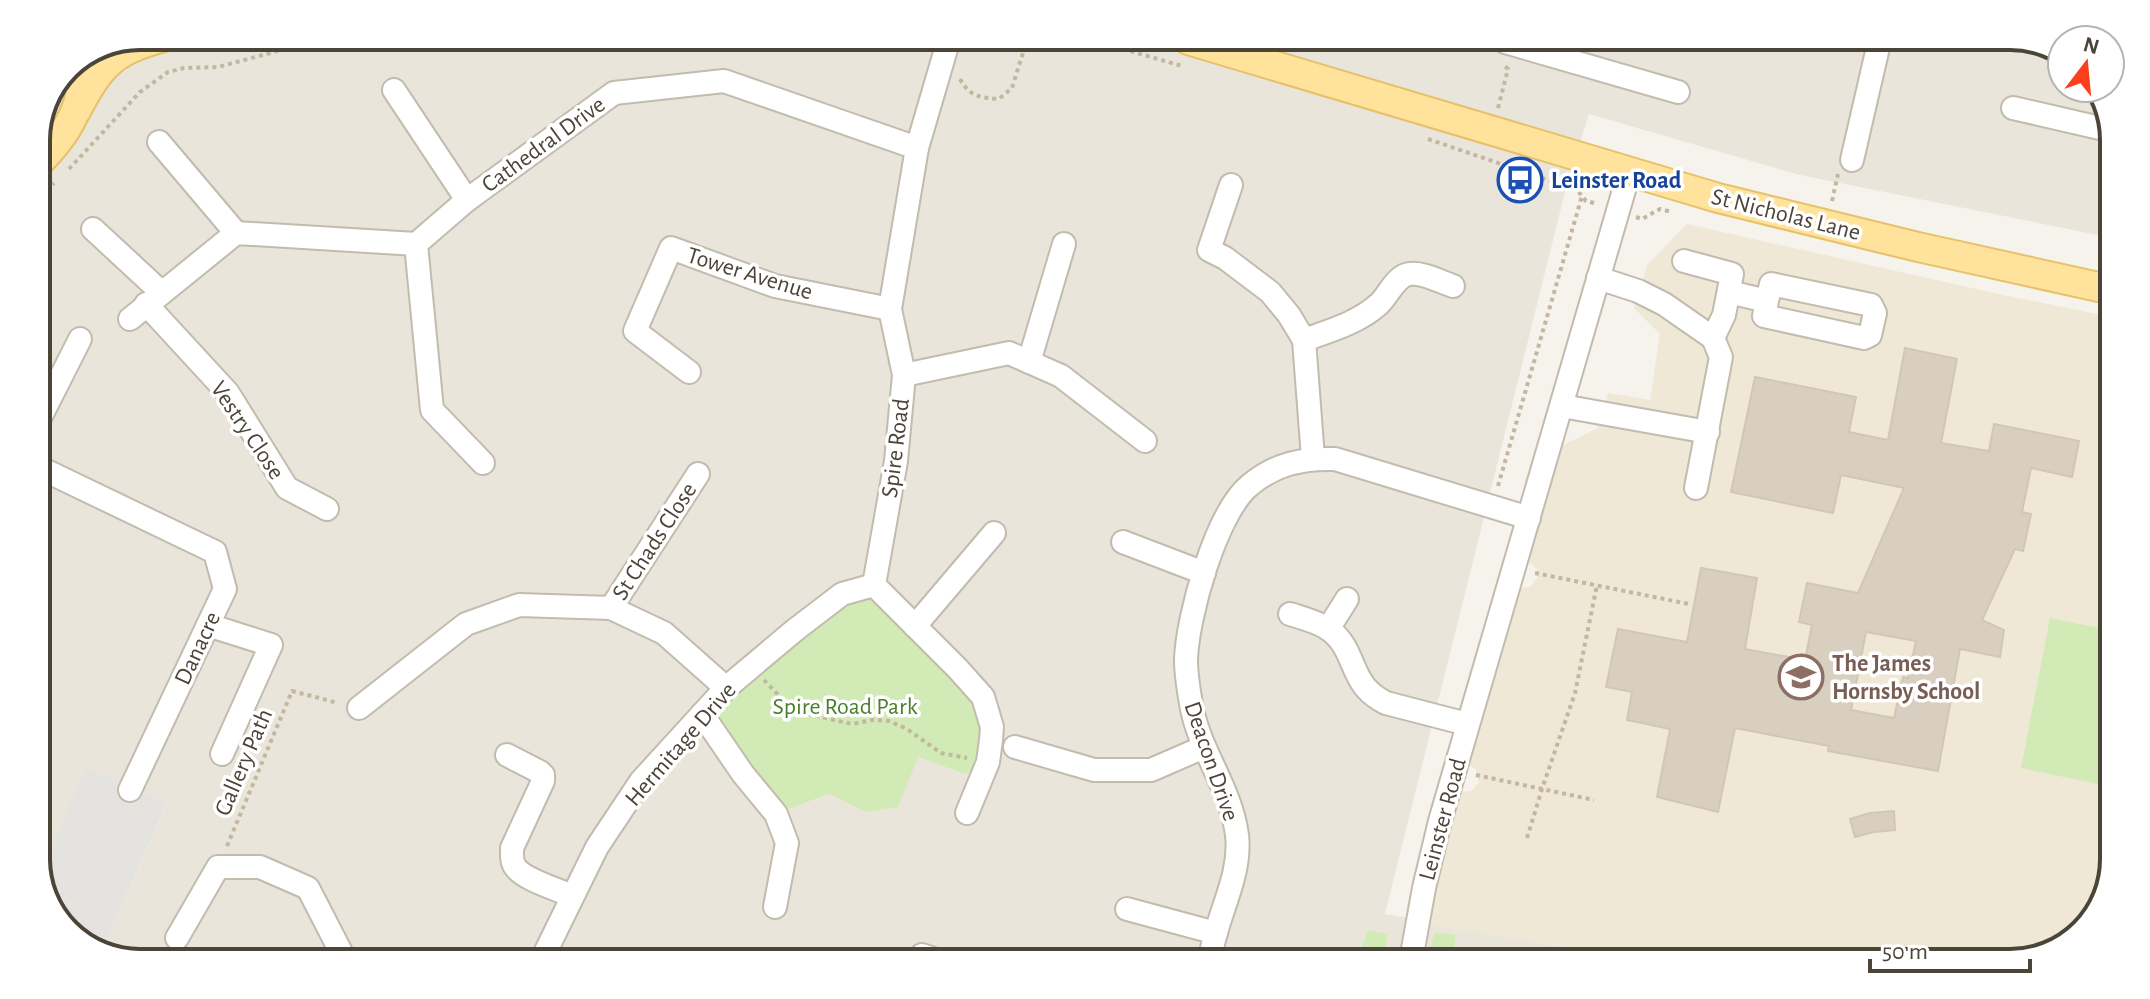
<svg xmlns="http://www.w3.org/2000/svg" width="2150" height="999" viewBox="0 0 2150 999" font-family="'Alegreya Sans',sans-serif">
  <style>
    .residential { fill: #eae5da; fill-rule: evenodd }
    .education { fill: #efe8d6 }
    .green { fill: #d2eab5 }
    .parking { fill: #e5e3e0 }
    .building { fill: #d8cfc1; stroke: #d3c7b4; stroke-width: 2; fill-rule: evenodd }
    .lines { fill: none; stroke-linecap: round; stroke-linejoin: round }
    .minor-casing { stroke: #c2bbae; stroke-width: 26 }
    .major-casing { stroke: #e6c16a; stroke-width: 32 }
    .path { stroke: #c4b79f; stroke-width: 4; stroke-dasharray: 4 4; stroke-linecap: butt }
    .minor { stroke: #fff; stroke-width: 22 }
    .major { stroke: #ffe39c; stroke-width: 28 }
    .labels { text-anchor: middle; stroke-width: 7; stroke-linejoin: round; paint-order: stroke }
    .street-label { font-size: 24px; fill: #4b4439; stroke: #fff }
    .transit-label { font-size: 24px; font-weight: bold; fill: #164399; stroke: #fff; text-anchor: start }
    .education-label { font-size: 24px; font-weight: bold; fill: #785e54; stroke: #fff; text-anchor: start }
    .park-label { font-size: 24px; fill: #4a7f2a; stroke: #fff }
    .rim { fill: none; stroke: #4b4439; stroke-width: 4 }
  </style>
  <rect width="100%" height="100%" fill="#f6f3ec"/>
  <path class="residential" d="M140,36L2050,44L2062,54V88H2098L2114,134L2113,238L1800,175L1589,114L1567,184L1385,914L1683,962L1453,961L1456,935L1434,932L1428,961L1386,960L1387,935L1368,930L1357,960L100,955L167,804L48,856L42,862L38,870L36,134L67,66ZM983,697L965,774L918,756L865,812L829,794L777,814Z"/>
  <path class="education" d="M1687,224L2003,295L2112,317L2106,899L2068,945L2011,963L1646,961L1426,924L1460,792L1472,791L1479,782L1476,770L1469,765L1520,588L1530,587L1537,578V569L1528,561L1561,446L1598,428L1608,393L1650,400L1660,334L1634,308L1647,265Z"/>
  <g class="green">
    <path d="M874,585L983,697L992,727L975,769L965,774L918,757L898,807L865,812L829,794L776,814L702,714L751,667Z"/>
    <path d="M2050,618L2109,630L2107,786L2021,768Z"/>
    <path d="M1368,930L1387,934L1386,960H1357Z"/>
    <path d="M1434,932L1456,935L1453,961H1428Z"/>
  </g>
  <path class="parking" d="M86,768L167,803L100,955L54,917L38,870L42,862L48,856Z"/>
  <g class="building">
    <path d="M1905,348L1957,359L1941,443L1989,451L1994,424L2079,441L2072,477L2031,468L2022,512L2031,514L2023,551L2015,549L1982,620L2004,630L2000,657L1960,649L1938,771L1828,751L1829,746L1735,728L1718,812L1657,797L1670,729L1627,720L1632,692L1606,687L1618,629L1687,642L1701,568L1757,578L1745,649L1805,660L1812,625L1799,622L1807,583L1858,593L1904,488L1841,475L1833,513L1731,492L1755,377L1856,397L1849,432L1888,440ZM1866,632L1916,641L1908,678L1903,677L1894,718L1851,710Z"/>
    <path d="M1894,811L1895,830L1874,832L1855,837L1850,819L1870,813Z"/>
  </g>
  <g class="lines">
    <g class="minor-casing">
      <g id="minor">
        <path d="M949,39L917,148L890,309L904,375L896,461L874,585L958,669L983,697L992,727L991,740L988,762L967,813"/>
        <path d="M1505,42L1678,92"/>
        <path d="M394,90L467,200"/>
        <path d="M2013,108L2113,131"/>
        <path d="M159,142L236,233"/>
        <path d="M1852,160L1879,43"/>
        <path d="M1231,185L1209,250L1225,258L1270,292L1289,315L1304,340L1313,458"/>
        <path d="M93,229L161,292"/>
        <path d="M1684,261L1732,274L1724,315L1713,338"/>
        <path d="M1598,278L1638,291L1664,304L1713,338L1721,357L1696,488"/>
        <path d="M1729,292L1767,301L1764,316L1864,338L1870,335L1875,313L1871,305L1771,284L1767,301"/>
        <path d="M146,304L228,393L287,488L327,509"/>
        <path d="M130,319L236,233L416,244"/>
        <path d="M1304,340C1329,331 1358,323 1379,304C1388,296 1396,275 1410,274C1422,272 1441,282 1453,286"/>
        <path d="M1029,362L1064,244"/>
        <path d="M689,372L635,331L671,248L775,286L890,309"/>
        <path d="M904,375L1009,353L1061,376L1145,441"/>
        <path d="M1562,406L1708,432"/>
        <path d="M36,426L80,339"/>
        <path d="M483,463L432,410L416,244L467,200L614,93L724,81L917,148"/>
        <path d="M36,466L215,552L225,589L130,790"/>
        <path d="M1123,542L1204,573"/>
        <path d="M611,608L698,474"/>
        <path d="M1290,614C1302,618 1315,621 1327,628C1351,644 1350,668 1365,687C1371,694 1378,699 1386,703L1467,724"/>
        <path d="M208,625L271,645L222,754"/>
        <path d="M915,626L994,533"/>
        <path d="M1328,629L1347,599"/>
        <path d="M359,708L466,624L519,605L611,608L664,633L726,688"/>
        <path d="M702,714L743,774L776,814L787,843L775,907"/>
        <path d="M1015,747L1094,770H1151L1204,747"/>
        <path d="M507,755L540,772L543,775V781L512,848C512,854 511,862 516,868C525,880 557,889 572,896"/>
        <path d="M1127,909L1216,933"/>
        <path d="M177,938L218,867H260L308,888L343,956"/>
        <path d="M922,955L931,958"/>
        <path d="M543,957L597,847L641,781L726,688L795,630L842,594L874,585"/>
        <path d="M1210,960C1215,917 1242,878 1237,835C1231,789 1201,753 1192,709C1189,693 1186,676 1186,660C1187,618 1216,512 1250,485C1275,464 1303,458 1335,459L1529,518"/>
        <path d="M1411,960L1424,888L1440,821L1629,173"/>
      </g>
    </g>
    <g class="major-casing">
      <g id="major">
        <path d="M1188,40L1718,198L1918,247L2112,290"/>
        <path d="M76,111C102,62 113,51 167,36"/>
        <path d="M36,165C67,135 86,105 83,59"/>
      </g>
    </g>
    <g class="path">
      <path d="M1015,40L1041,47H1052L1058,40"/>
      <path d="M1092,40L1182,66"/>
      <path d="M960,79C969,96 980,98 999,99L1012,88L1027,40"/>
      <path d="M1498,108L1508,69L1504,65"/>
      <path d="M1428,139L1577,190L1586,201L1598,204"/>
      <path d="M69,169L140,92L168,72L184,68L218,67L304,44L312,37"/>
      <path d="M1832,201L1838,174"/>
      <path d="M36,202L54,183"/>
      <path d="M1636,217L1642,219L1660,209L1672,212"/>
      <path d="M1498,486L1582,196"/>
      <path d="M1535,573L1689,604"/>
      <path d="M764,680L786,703L808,714L852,724L872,720L889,721L907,729L941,753L967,758"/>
      <path d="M1476,775L1594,800"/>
      <path d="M1527,838L1542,789L1575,693L1597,585"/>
      <path d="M227,846L292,691L338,703"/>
    </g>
    <use href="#minor" class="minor"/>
    <use href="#major" class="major"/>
  </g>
  <defs>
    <g id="bus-ring" transform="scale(2.3)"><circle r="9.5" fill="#fff" stroke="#1a4fb4" stroke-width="1.5"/><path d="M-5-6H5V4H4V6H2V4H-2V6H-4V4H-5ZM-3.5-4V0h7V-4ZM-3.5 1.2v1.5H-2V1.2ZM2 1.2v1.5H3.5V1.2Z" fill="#1a4fb4"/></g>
    <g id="school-ring" transform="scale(2.3)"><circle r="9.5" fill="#fff" stroke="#8d6e63" stroke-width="1.5"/><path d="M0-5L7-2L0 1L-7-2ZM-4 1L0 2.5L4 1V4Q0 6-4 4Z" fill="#8d6e63"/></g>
  </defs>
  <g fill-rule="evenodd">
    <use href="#bus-ring" x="1520" y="180"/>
    <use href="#school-ring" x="1801" y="677"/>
  </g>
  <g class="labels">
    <g class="street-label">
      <text transform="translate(543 144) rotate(-36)" y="8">Cathedral Drive</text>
      <text transform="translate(1786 214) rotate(14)" y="8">St Nicholas Lane</text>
      <text transform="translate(750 273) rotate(17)" y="8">Tower Avenue</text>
      <text transform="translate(248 430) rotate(56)" y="8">Vestry Close</text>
      <text transform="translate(895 448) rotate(-83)" y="8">Spire Road</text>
      <text transform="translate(654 541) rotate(-57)" y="8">St Chads Close</text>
      <text transform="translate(197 648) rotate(-65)" y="8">Danacre</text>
      <text transform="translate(680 744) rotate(-49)" y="8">Hermitage Drive</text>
      <text transform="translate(1212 761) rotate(71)" y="8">Deacon Drive</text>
      <text transform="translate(243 762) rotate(-67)" y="8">Gallery Path</text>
      <text transform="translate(1442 819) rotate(-75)" y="8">Leinster Road</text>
    </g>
    <g class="transit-label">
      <text x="1551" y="188">Leinster Road</text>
    </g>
    <g class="education-label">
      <text x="1832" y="671">The James<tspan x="1832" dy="28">Hornsby School</tspan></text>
    </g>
    <g class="park-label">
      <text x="845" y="714">Spire Road Park</text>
    </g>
  </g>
  <path d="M0 0H2150V999H0ZM140 50H2010A90 90 0 0 1 2100 140V859A90 90 0 0 1 2010 949H140A90 90 0 0 1 50 859V140A90 90 0 0 1 140 50Z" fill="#fff" fill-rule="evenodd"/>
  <path class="rim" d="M140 50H2010A90 90 0 0 1 2100 140V859A90 90 0 0 1 2010 949H140A90 90 0 0 1 50 859V140A90 90 0 0 1 140 50Z"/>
  <g transform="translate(2086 64) rotate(16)"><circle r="38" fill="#ffffff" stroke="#b7b4b0" stroke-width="2"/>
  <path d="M0-6L14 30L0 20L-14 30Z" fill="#fc3f1d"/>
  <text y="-12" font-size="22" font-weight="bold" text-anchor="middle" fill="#4b4439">N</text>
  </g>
  <path d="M1870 959v12h160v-12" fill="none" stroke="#4b4439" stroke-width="4"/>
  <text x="1882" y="959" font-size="24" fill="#4b4439" stroke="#ffffff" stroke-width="6" paint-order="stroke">50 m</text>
</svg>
